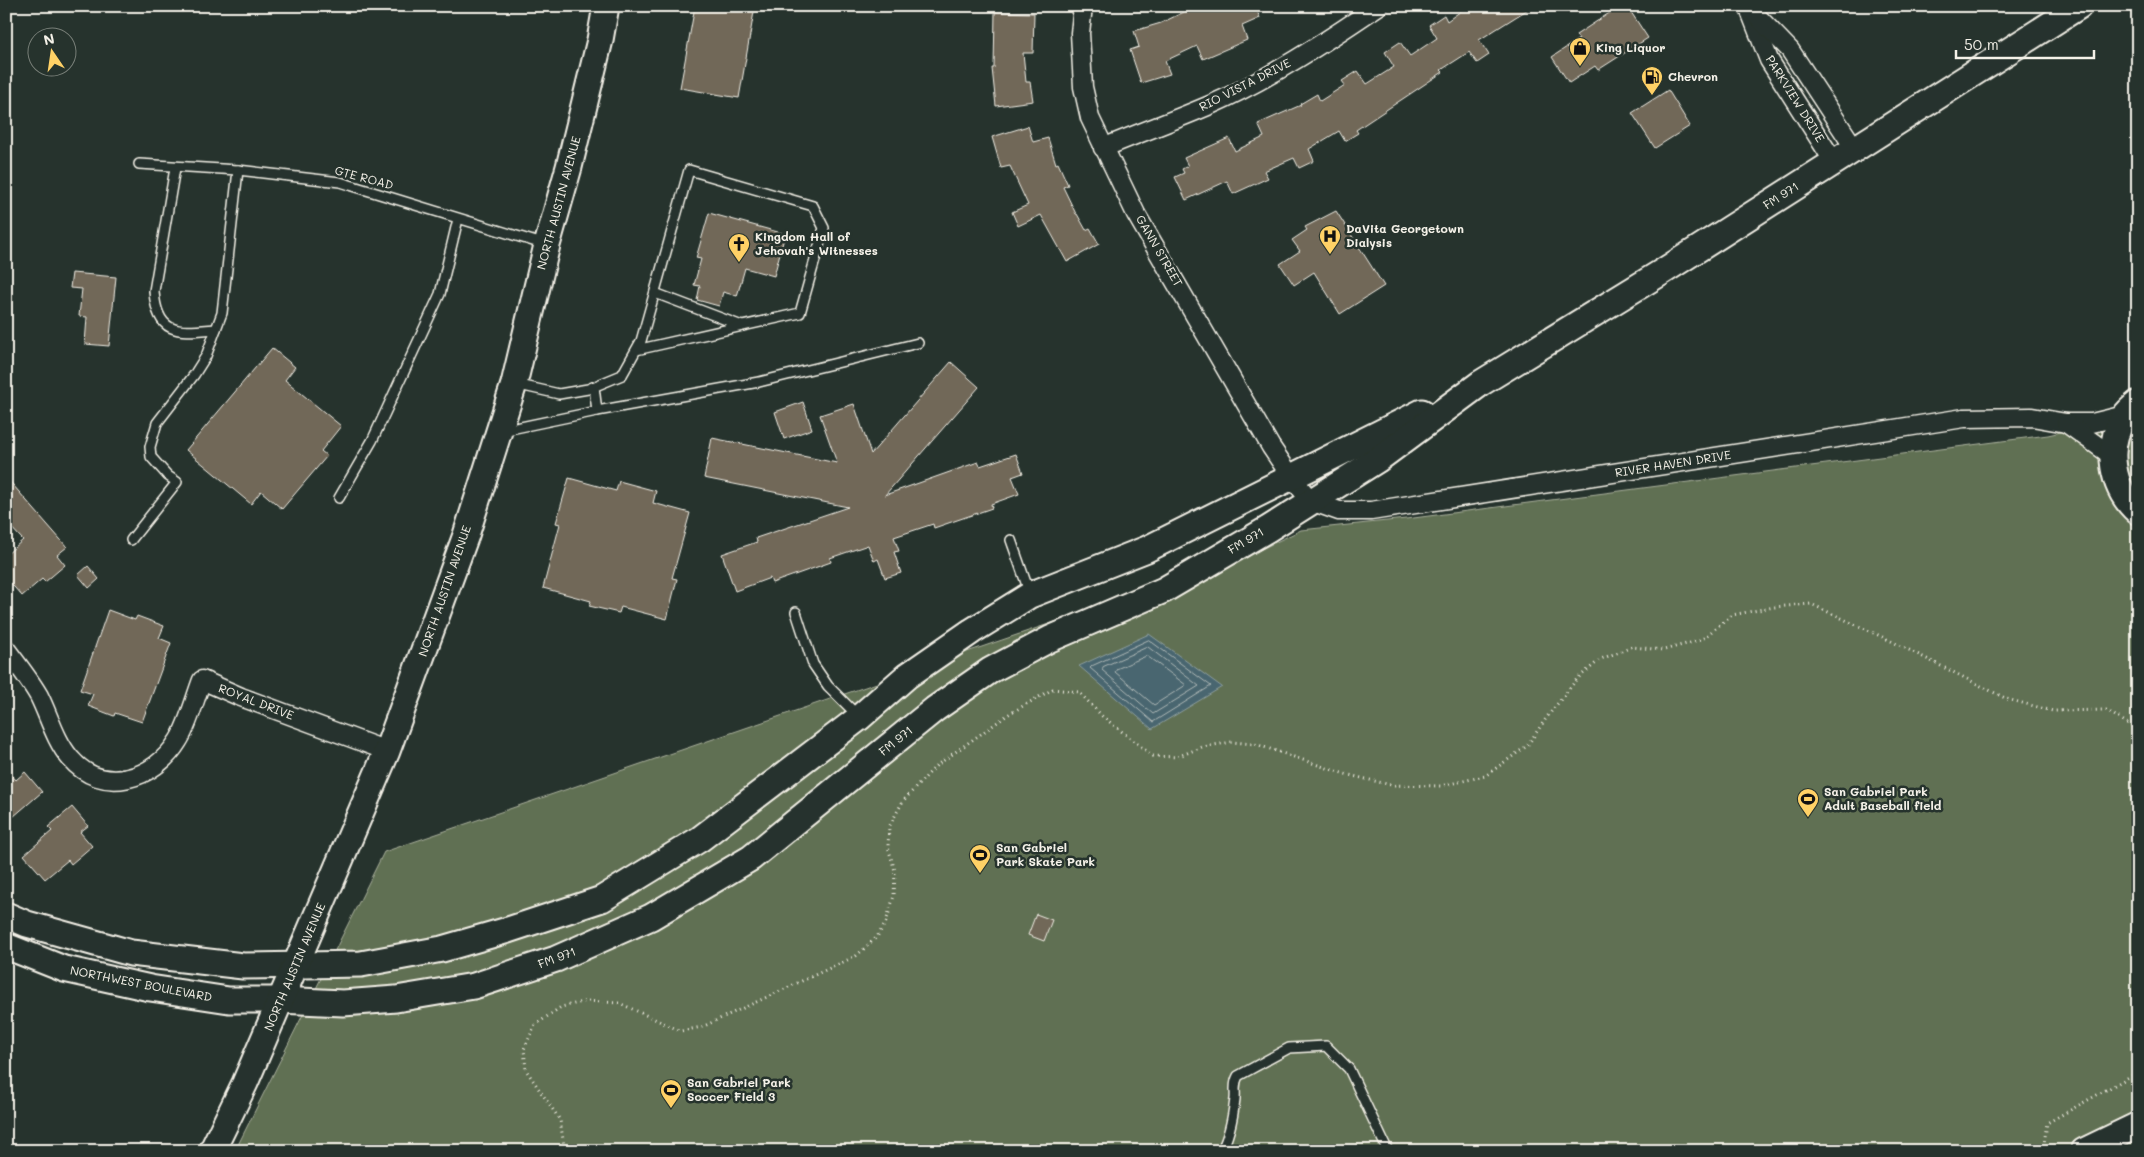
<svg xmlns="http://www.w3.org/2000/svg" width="2144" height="1157" viewBox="0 0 2144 1157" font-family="Mali,sans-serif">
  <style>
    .green { fill: #607052; stroke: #aab09d }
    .water { fill: #49666f; stroke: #8d9e9f }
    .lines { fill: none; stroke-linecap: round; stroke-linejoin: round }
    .shore { stroke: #b0b9b8; stroke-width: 1 }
    .building { fill: #716859; stroke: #f4f1e8 }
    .lane-casing { stroke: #f4f1e8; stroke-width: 12 }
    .street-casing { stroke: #f4f1e8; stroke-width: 21 }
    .secondary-casing { stroke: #f4f1e8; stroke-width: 29 }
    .path { stroke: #f4f1e8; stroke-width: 3; stroke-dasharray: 1 4; stroke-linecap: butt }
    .lane { stroke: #26332d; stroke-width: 9 }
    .street { stroke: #26332d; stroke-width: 18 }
    .secondary { stroke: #26332d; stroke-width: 25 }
    .labels { text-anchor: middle; stroke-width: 5; stroke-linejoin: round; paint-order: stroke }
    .poi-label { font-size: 12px; font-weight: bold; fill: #f4f1e8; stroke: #26332d; text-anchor: start }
    .street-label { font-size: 12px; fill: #f4f1e8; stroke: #26332d }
  </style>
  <rect width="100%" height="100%" fill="#26332d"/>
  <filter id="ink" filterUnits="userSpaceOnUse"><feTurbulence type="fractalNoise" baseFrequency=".02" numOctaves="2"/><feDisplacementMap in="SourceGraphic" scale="10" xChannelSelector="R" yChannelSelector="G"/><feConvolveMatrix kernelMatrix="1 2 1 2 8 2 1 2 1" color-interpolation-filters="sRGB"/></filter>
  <g filter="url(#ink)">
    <path class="green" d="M2138,414V1151H235L384,852L1247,556L1301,530L1406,519L2048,435Z"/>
    <path class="water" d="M1149,634L1222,687L1152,729L1079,666Z"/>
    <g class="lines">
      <g class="shore">
        <path d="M1149,640L1211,686L1153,722L1090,668L1092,666Z"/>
        <path d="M1148,647L1199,686L1153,714L1102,670L1103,667Z"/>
        <path d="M1147,656L1186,685L1154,705L1115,672L1117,669Z"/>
      </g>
    </g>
    <g class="building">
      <path d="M695,6H755L739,98L680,88Z"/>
      <path d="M1181,6H1255L1260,18L1242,26L1247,40L1203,59L1197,46L1165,61L1170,74L1141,83L1130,50L1139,47L1134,31L1161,23L1184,12Z"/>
      <path d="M1468,6H1533L1479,40L1489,55L1477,63L1469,52L1441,70L1443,72L1356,130L1358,133L1345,141L1339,131L1309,149L1314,161L1299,168L1294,158L1264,171L1268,178L1233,194L1227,181L1186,200L1175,177L1184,173L1182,169L1188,166L1184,158L1229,138L1235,151L1264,137L1258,124L1301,105L1300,104L1317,94L1320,101L1345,85L1342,81L1358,71L1367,84L1394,67L1385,52L1400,42L1410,56L1437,38L1429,25L1444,15L1447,21Z"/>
      <path d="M1620,6H1627L1648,38L1598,70L1595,66L1569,83L1552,57L1579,39L1576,35Z"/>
      <path d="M995,12L1034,13L1033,53H1023L1026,82H1030L1033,101L996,106L992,68H994Z"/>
      <path d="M1668,90L1690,126L1655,148L1632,113Z"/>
      <path d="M1028,126L1033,142L1048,138L1056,164L1058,163L1068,185L1063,187L1076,214H1077L1086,230L1090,228L1099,244L1067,262L1041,215L1018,226L1012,212L1028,205L1010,166L1001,168L992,137Z"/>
      <path d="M1336,211L1384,286L1340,314L1314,272L1294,285L1280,264L1300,251L1292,240L1307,230L1305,227Z"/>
      <path d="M709,213L785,234L774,276L745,268L737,296L723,292L719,306L697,300L700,286L694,285L701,259L696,258Z"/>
      <path d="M72,273L116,277L109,346L85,344L87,317L79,316L82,289L70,288Z"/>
      <path d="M272,348L295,367L285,380L341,426L321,451L327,456L282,509L261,491L251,504L186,450Z"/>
      <path d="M951,362L979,387L885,495L978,462L980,466L1016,454L1023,473L1012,477L1019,494L991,504L992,508L934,528L933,524L894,537L899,551L894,552L901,573L885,578L878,559L874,561L868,545L830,558L831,562L772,583L770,578L735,591L722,554L757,542L756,538L848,507L704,478L712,438L837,463L820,415L854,404L871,454Z"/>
      <path d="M803,402L812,429L784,439L775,412Z"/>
      <path d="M6,477L67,547L57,555L65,565L45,582L42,579L22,596L6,578V555L23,540L6,522Z"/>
      <path d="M569,478L616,491L619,481L656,491L653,503L690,513L672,578L677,579L667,619L621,607L619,613L589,606L591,601L543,588L560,524L556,523Z"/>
      <path d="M88,566L99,579L89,588L78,575Z"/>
      <path d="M108,610L135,620L137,616L164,626L159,638L171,643L142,722L115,713L114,716L88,706L93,694L80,690Z"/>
      <path d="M6,769L16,780L25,772L42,792L6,823Z"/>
      <path d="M72,807L88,826L80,832L92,846L71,864L68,860L45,879L24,855L52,831L48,827Z"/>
      <path d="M1036,914L1052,920L1044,941L1028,935Z"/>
    </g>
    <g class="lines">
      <g class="lane-casing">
        <g id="lane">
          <path d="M139,164L238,170L340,182L546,245"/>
          <path d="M175,168L154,291C157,337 180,332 216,329"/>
          <path d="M655,293L742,326"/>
          <path d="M515,384L559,394L588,389L622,375L641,341L689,170L813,206L824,228L800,313L636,350"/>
          <path d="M594,387L597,411"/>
          <path d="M501,431L597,411L759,382L918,343"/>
          <path d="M339,498L372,441L440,294L458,219"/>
          <path d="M131,540L177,482L168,476L151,457L150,447L157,423L194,375L206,356L222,313L238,170"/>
          <path d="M1011,540L1030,594"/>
          <path d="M796,612L813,664L828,686L859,717"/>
          <path d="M1221,1151C1230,1136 1233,1116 1235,1099C1236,1089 1233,1085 1238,1076L1289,1048L1326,1046L1349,1069L1388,1151"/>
        </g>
      </g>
      <g class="street-casing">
        <g id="street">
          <path d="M1083,6L1080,33L1083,87L1090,118L1136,214L1271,447L1292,478L1311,501L1339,511H1371L1964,418L2032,417L2066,423H2092L2125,415"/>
          <path d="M1748,6L1769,60L1834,162"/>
          <path d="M1753,12L1790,50L1855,149"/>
          <path d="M1103,148C1139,133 1175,120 1210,105C1269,79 1325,42 1378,6"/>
          <path d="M2066,423L2112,456"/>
          <path d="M6,649C17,664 30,680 39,696C49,716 55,740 70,758C102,796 154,780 178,741C188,726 195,698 202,680L241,697L387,751"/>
        </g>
      </g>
      <g class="secondary-casing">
        <g id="secondary">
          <path d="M2138,403C2133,407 2128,411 2124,417C2105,447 2111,488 2138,512"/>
          <path d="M6,915L27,924L131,953L243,966L361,964L442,949L508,930L602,899L700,839L859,718L907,676L972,631L1030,595L1147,549L1422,412"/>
          <path d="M6,946L64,969L150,988L229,1000H279L343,1003L396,999L474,986L556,959L651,917L751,858L935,709L991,670L1050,639L1164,590L1268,529L1377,460L1481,383L1662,272L2079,6"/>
          <path d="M212,1151L245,1083L387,751L466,535L514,384L547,245L569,167L600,40L606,6"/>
          <path d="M2084,1151L2138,1125"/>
        </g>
      </g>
      <g class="path">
        <path d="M560,1151L564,1146L560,1120L526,1070L524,1049L535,1025L561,1007L587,1001L619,1003L681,1031L702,1027L856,956L877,937L886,922L894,896L895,871L888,847L889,827L903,801L937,765L1009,714L1053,689L1079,692L1102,716L1153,756L1177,757L1202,747L1232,742L1255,744L1345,774L1391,785L1441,786L1485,776L1527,746L1547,717L1577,679L1601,659L1632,647L1664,650L1701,640L1732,615L1774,607L1811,604L1891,641L2007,699L2053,711L2106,710L2138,730"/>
        <path d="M2043,1151L2047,1123L2138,1072"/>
      </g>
      <use href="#lane" class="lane"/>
      <use href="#street" class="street"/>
      <use href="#secondary" class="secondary"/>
    </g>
  </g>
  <defs>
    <g id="shop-pin" transform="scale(1.125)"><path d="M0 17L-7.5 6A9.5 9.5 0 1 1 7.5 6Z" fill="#ffd166" stroke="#26332d"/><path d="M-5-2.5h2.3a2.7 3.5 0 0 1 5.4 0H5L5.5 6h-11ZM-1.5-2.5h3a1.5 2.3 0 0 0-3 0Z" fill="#111"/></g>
    <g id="fuel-pin" transform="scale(1.125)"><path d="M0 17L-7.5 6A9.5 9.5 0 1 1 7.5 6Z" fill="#ffd166" stroke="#26332d"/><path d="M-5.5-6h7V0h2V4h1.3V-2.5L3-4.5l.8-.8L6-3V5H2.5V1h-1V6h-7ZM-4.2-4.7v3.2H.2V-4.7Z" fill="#111"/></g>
    <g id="hospital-pin" transform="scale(1.125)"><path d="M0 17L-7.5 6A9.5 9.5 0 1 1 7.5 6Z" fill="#ffd166" stroke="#26332d"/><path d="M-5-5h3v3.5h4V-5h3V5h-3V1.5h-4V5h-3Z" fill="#111"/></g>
    <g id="church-pin" transform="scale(1.125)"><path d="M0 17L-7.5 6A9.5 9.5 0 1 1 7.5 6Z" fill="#ffd166" stroke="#26332d"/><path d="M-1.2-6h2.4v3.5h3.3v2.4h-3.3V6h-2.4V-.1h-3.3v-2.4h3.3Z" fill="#111"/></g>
    <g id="stadium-pin" transform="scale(1.125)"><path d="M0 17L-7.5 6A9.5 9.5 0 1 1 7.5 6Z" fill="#ffd166" stroke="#26332d"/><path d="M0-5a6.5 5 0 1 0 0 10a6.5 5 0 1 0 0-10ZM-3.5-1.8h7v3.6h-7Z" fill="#111"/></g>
  </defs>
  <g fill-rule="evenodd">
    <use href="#shop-pin" x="1580" y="48"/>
    <use href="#fuel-pin" x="1652" y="77"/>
    <use href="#hospital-pin" x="1330" y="236"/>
    <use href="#church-pin" x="739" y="244"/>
    <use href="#stadium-pin" x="1808" y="799"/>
    <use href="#stadium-pin" x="980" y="855"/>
    <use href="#stadium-pin" x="671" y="1090"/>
  </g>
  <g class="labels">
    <g class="poi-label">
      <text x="1596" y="52">King Liquor</text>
      <text x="1668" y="81">Chevron</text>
      <text x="1346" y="233">DaVita Georgetown<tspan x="1346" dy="14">Dialysis</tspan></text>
      <text x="755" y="241">Kingdom Hall of<tspan x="755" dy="14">Jehovah's Witnesses</tspan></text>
      <text x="1824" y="796">San Gabriel Park<tspan x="1824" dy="14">Adult Baseball field</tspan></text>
      <text x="996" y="852">San Gabriel<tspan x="996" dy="14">Park Skate Park</tspan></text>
      <text x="687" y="1087">San Gabriel Park<tspan x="687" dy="14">Soccer Field 3</tspan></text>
    </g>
    <g class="street-label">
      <text transform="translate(1245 85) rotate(-27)" y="4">RIO VISTA DRIVE</text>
      <text transform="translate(1795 99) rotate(58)" y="4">PARKVIEW DRIVE</text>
      <text transform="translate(364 178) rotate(15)" y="4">GTE ROAD</text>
      <text transform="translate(1781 196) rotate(-33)" y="4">FM 971</text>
      <text transform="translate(559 203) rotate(-75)" y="4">NORTH AUSTIN AVENUE</text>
      <text transform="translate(1159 251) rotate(60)" y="4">GANN STREET</text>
      <text transform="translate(1673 464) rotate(-9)" y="4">RIVER HAVEN DRIVE</text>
      <text transform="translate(1246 541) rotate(-31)" y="4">FM 971</text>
      <text transform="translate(445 591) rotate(-71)" y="4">NORTH AUSTIN AVENUE</text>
      <text transform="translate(256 702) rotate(21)" y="4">ROYAL DRIVE</text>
      <text transform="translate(896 741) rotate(-39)" y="4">FM 971</text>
      <text transform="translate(557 958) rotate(-21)" y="4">FM 971</text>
      <text transform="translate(295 967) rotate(-67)" y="4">NORTH AUSTIN AVENUE</text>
      <text transform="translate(141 984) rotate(11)" y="4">NORTHWEST BOULEVARD</text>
    </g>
  </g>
  <rect width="2144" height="1157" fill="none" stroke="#26332d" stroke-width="25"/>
  <rect x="12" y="12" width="2119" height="1132" fill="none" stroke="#f4f1e8" stroke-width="2" filter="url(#ink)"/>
  <g transform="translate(52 52) rotate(347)"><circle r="24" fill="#26332d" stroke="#787f78"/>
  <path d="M0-4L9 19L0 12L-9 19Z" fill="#ffd166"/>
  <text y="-8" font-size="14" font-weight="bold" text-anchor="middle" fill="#f4f1e8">N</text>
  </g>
  <path d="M1956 50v8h138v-8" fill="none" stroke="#f4f1e8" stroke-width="2.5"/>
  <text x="1964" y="50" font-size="15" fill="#f4f1e8" stroke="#26332d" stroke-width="4" paint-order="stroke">50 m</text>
</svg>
